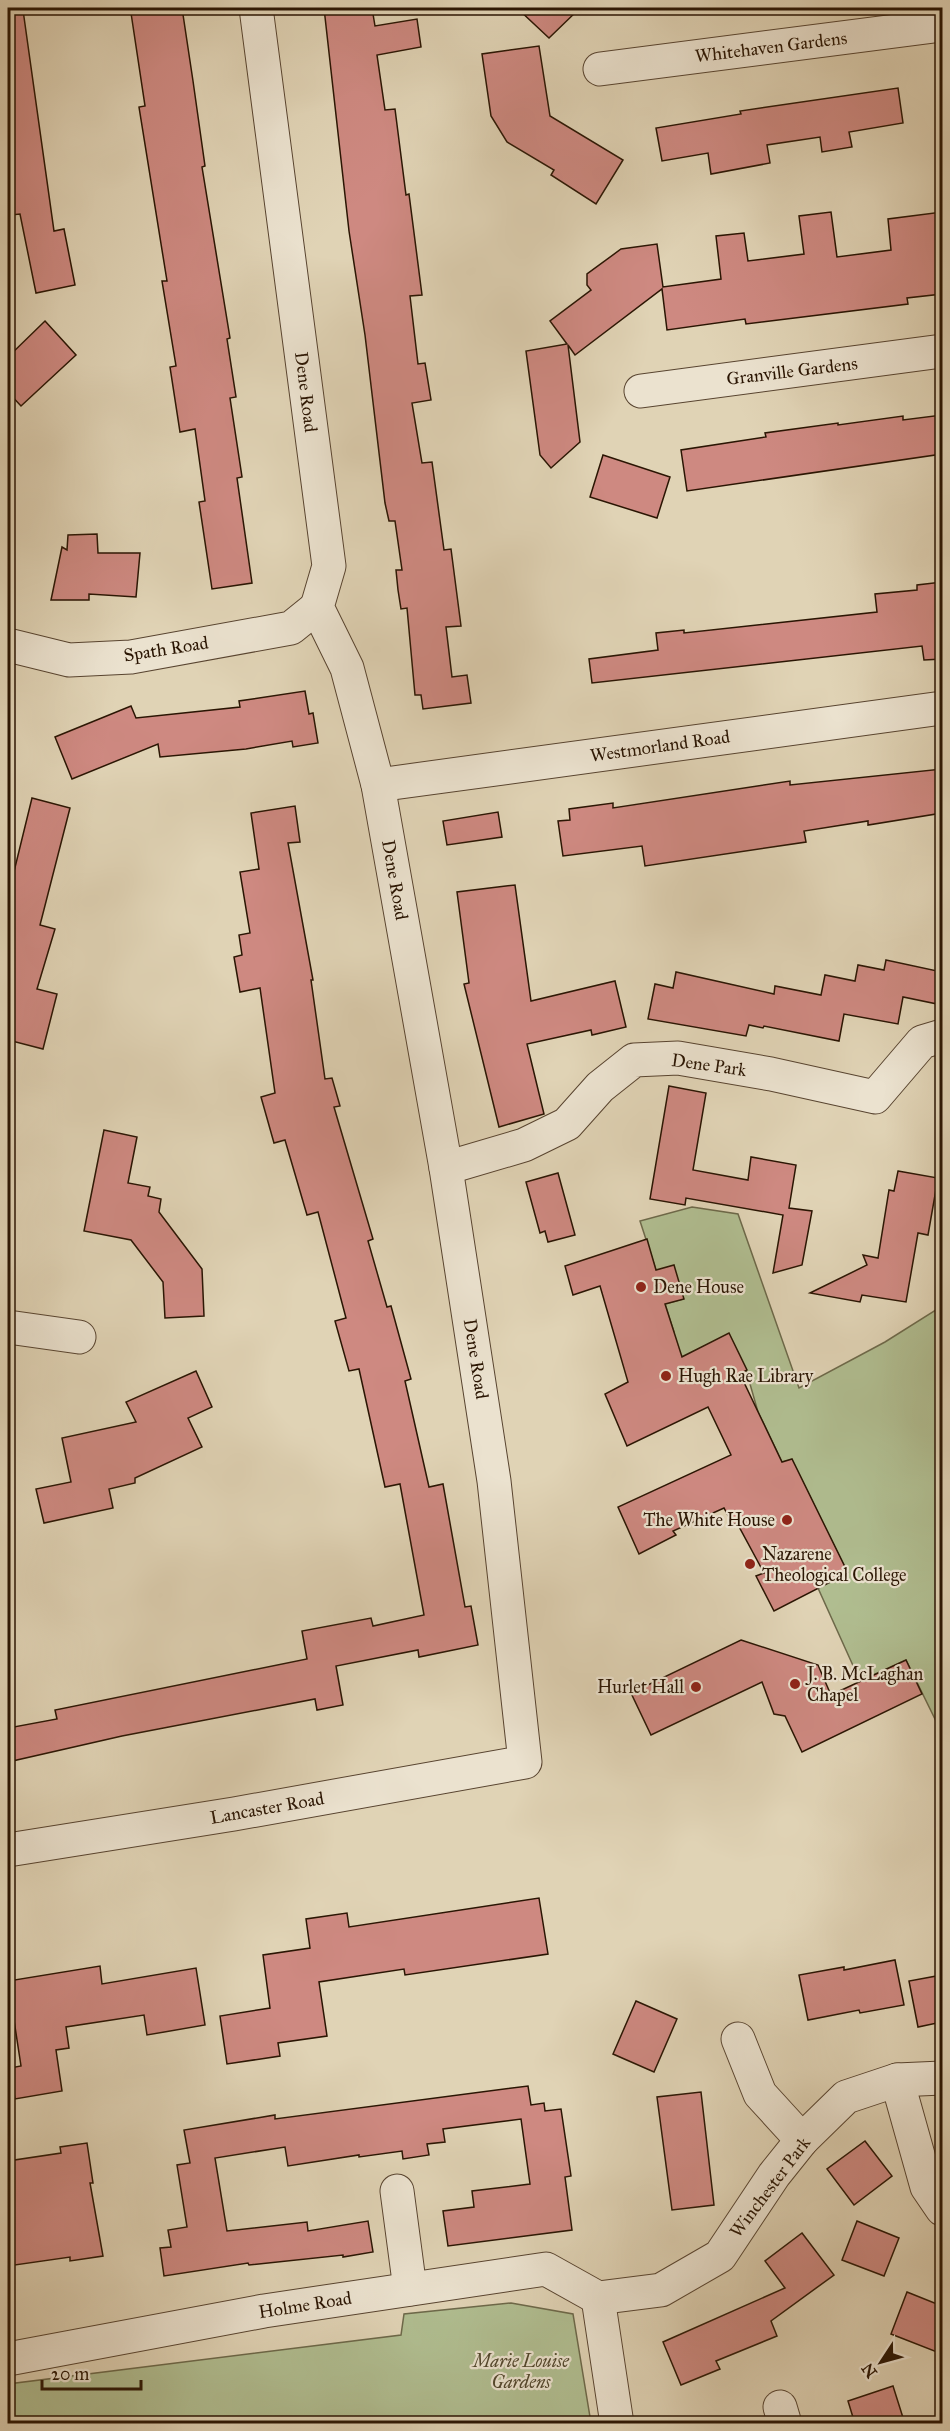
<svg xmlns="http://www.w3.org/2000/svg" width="950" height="2431" viewBox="0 0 950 2431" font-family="'IM FELL Great Primer',serif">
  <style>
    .green { fill: #b0bd90; stroke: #6d694a; stroke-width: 1.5 }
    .building { fill: #ce8981; stroke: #2a1503; stroke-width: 1.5 }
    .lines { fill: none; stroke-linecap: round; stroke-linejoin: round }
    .street-casing { stroke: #584430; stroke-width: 35 }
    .street { stroke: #ebe2cf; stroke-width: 33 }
    .poi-dot { fill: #8f2418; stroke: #ebe2cf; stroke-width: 2 }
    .labels { text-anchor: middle; stroke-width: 4.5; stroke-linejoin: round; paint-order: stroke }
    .street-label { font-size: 18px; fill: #2a1503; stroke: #ebe2cf }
    .poi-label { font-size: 18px; fill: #2a1503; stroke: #ebe2cf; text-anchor: start }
    .park-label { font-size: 18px; font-style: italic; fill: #52472d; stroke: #ebe2cf }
  </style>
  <rect width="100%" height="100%" fill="#e0d3b5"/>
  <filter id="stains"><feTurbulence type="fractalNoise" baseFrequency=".00333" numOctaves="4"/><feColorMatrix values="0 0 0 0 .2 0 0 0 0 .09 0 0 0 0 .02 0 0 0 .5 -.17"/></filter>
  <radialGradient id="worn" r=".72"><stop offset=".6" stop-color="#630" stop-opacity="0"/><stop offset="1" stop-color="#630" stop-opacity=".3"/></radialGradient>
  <g class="green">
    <path d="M692,1207L738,1214L799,1388L885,1342L942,1306V1719L936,1721L906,1660L860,1681L818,1588L847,1572L792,1460L782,1462L758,1412L746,1370L729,1334L673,1361L662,1335L674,1332L665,1304L683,1299L656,1270L640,1221Z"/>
    <path d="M511,2303L573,2314L591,2423H8V2384L401,2335L404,2314Z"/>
  </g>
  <g class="building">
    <path d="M168,8H182L193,81L205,166L202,167L230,338L227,339L236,397L230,398L242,477L237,478L252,583L212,589L199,502L205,501L195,429L180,432L170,367L176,366L162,281H167L139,107L145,106L131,13Z"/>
    <path d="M324,8H372L375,26L417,19L421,47L377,55L385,110L395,109L406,195L409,194L422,295L410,296L418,364L425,363L431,400L412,403L422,463L432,462L444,550L451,549L461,626L446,627L452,677L467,675L471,703L423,709L421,695H415L407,608L401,609L398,590L396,570H402L395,521H389L385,503L365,335L349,231Z"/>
    <path d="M517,8H580L549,38Z"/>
    <path d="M23,10L54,231L64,229L75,285L36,293L20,214L11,215L8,189V11Z"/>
    <path d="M539,46L550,116L623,160L596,204L551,175L554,170L507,142L491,116L482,54Z"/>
    <path d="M898,88L903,123L849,132L852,147L822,152L820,137L767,145L770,163L711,174L708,153L662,161L656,128L741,114L740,111Z"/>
    <path d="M831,212L837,257L891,250L888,219L942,212V294L907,298L908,304L746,324L745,319L667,330L662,289L575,355L568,345L580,442L551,468L540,455L526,351L567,344L550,321L591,290L587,285V274L621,249L657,244L663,287L721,279L716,236L744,233L748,261L804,254L799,216Z"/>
    <path d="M45,321L76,355L21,406L8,392V357Z"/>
    <path d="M942,415V454L687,491L681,450L766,437L765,433L838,423V425L903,416V420Z"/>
    <path d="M603,455L670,477L657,518L590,497Z"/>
    <path d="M97,534L98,553H140L136,597L89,594V600H51L62,547L67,550L68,535Z"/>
    <path d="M942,582V659L924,660L922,646L592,683L589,659L658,650L656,633L684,630V633L877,612L875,594L917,590V585Z"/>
    <path d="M305,691L309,714L313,713L318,743L293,747L292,741L246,749L160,757L158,744L72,779L55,737L131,706L136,718L240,707L239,701Z"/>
    <path d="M942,769V813L868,825V821L804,831L806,842L645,866L642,846L563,856L558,821L570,820L569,809L613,803V808L790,781V785Z"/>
    <path d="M32,798L70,808L40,925L55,929L37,989L57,994L43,1049L8,1040V896Z"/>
    <path d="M295,806L300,842L288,843L313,980H311L325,1079L332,1078L340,1106L334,1107L373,1239L368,1241L387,1307L391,1306L411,1379L405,1381L429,1487L443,1484L465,1607L471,1606L478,1645L419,1657L418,1650L336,1666L343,1705L317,1710L315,1699L122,1736L8,1762V1728L57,1719L55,1710L307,1659L302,1631L371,1618L373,1626L424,1615L400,1484L385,1487L359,1369L349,1371L335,1321L346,1318L318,1212L307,1215L285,1140L274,1143L261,1097L275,1093L260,988L240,992L234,957L242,955L239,935L250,933L240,872L259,869L251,813Z"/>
    <path d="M498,812L502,837L447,845L443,821Z"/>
    <path d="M515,885L531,1001L615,981L626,1027L592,1035L591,1030L527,1044L544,1114L499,1127L464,984L469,983L457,892Z"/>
    <path d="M886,960L942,972V1005L903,997L898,1024L844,1014L839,1041L764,1026L763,1028L749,1025L746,1036L648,1019L655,984L673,988L676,972L774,994L775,986L821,995L825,975L855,981L858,965L884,970Z"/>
    <path d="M669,1086L706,1093L693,1170L748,1180L751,1157L796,1165L789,1208L812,1211L802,1265L773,1273L783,1215L686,1198L685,1205L650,1199Z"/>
    <path d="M104,1130L137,1137L128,1183L150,1187L148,1196L161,1199L159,1212L202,1269L204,1316L165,1318L163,1282L131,1240L84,1231Z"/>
    <path d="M898,1171L938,1178L928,1235L918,1233L906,1302L862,1295L860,1302L810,1293L867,1265L863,1255L878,1258L889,1190L894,1191Z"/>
    <path d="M558,1173L575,1235L548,1242L545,1231L540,1233L526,1182Z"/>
    <path d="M647,1239L656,1270L674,1265L684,1299L665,1304L682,1357L729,1333L747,1370L740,1374L782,1462L792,1459L848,1573L774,1611L756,1576L764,1573L737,1523L733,1525L724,1508L673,1531L676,1535L639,1554L618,1507L731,1455L708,1407L627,1446L605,1394L628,1382L600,1286L573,1295L565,1266Z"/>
    <path d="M196,1371L212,1407L188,1418L202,1447L135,1478V1483L109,1489L113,1508L44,1523L36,1489L71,1482L62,1438L136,1422L126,1402Z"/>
    <path d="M741,1640L818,1665L831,1695L906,1660L922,1694L802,1752L785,1716L774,1714L762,1682L651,1735L631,1693Z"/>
    <path d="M539,1898L548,1954L405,1975L404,1969L319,1982L327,2036L278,2043L280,2056L227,2064L220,2016L270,2008L263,1955L310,1948L306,1919L347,1913L349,1927Z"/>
    <path d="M895,1960L904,2005L860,2013L859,2010L808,2020L799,1975L844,1967V1970Z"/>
    <path d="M100,1966L102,1984L196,1968L205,2025L147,2035L144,2015L66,2027L69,2048L56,2050L62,2091L15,2099L10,2068L21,2066L8,1981Z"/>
    <path d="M942,1975V2022L918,2027L909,1981Z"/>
    <path d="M636,2001L677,2019L654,2072L613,2054Z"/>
    <path d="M528,2086L531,2105L544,2103L545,2111L561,2109L571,2176L565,2177L572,2230L448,2246L443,2211L474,2207L472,2191L530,2184L521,2119L443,2129L445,2142L427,2144L429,2155L403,2159L402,2151L359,2157V2155L288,2166L285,2147L215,2158L227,2231L307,2222L308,2231L368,2221L373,2252L343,2257V2255L249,2265L248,2263L164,2276L160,2248L171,2247L168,2230L187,2227L177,2165L190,2163L184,2130L275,2115V2119Z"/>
    <path d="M701,2092L714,2205L672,2210L657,2097Z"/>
    <path d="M865,2141L892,2176L854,2205L827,2169Z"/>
    <path d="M87,2143L93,2183H90L103,2256L70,2261V2257L8,2266V2161L61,2153L60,2147Z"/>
    <path d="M857,2221L899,2238L884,2276L842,2260Z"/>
    <path d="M802,2233L834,2275L771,2321L777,2336L716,2361L720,2369L681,2385L663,2342L785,2288L765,2261Z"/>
    <path d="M907,2292L942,2306V2354L891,2334Z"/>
    <path d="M893,2386L905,2424H855L848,2401Z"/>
  </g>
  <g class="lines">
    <g class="street-casing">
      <g id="street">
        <path d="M600,69L942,25"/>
        <path d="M641,391L942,351"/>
        <path d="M8,645L69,660L131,657L291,628L317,607"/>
        <path d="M378,785L942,708"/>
        <path d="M446,1168L524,1145L567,1124L600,1087L634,1060L678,1058L771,1074L875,1097L922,1042L942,1036"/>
        <path d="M8,1327L79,1337"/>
        <path d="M8,1850L234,1814L525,1762L494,1481L446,1168L378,785L347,668L317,607L329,566L256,8"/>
        <path d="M738,2039L760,2094L802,2140"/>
        <path d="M897,2080L927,2187L942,2209"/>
        <path d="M397,2191L410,2289"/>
        <path d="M598,2298L661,2290L720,2256L774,2175L802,2140L846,2097L897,2080L942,2078"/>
        <path d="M598,2298L617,2424"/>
        <path d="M8,2359L264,2311L546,2269L598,2298"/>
        <path d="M780,2407L785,2424"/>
      </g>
    </g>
    <use href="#street" class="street"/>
  </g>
  <g class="poi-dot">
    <circle cx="641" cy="1287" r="6"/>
    <circle cx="666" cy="1376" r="6"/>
    <circle cx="787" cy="1520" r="6"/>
    <circle cx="750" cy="1564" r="6"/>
    <circle cx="795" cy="1684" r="6"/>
    <circle cx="696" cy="1687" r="6"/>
  </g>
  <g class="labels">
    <g class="street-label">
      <text transform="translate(771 47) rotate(-7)" y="6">Whitehaven Gardens</text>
      <text transform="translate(792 371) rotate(-7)" y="6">Granville Gardens</text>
      <text transform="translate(306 392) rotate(83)" y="6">Dene Road</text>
      <text transform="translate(166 649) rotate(-9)" y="6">Spath Road</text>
      <text transform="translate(660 746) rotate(-8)" y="6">Westmorland Road</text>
      <text transform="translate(395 880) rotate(80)" y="6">Dene Road</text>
      <text transform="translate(709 1065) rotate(8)" y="6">Dene Park</text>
      <text transform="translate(476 1359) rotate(81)" y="6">Dene Road</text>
      <text transform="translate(267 1808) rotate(-10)" y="6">Lancaster Road</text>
      <text transform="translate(770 2187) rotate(-53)" y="6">Winchester Park</text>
      <text transform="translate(305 2305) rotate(-9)" y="6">Holme Road</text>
    </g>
    <g class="poi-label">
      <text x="653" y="1293">Dene House</text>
      <text x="678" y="1382">Hugh Rae Library</text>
      <text x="775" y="1526" text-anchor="end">The White House</text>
      <text x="762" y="1560">Nazarene<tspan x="762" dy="21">Theological College</tspan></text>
      <text x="807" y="1680">J. B. McLaghan<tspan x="807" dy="21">Chapel</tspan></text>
      <text x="684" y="1693" text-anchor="end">Hurlet Hall</text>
    </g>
    <g class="park-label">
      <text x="521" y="2367">Marie Louise<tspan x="521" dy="21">Gardens</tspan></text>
    </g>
  </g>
  <rect width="950" height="2431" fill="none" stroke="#e0d3b5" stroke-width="30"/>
  <rect x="9" y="9" width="932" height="2413" fill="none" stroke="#2a1503" stroke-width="3"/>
  <rect x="15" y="15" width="920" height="2401" fill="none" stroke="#2a1503" stroke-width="1.5"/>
  <g transform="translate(881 2362) rotate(234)" stroke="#ebe2cf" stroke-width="4.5" paint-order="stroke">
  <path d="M0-4.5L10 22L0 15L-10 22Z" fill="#2a1503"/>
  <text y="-9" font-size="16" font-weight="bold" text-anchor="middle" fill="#2a1503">N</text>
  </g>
  <path d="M42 2380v9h99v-9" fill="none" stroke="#2a1503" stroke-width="3"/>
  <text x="51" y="2380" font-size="18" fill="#2a1503" stroke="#ebe2cf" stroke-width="4.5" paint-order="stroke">20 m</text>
  <rect width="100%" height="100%" filter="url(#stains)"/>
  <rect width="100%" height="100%" fill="url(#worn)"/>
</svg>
